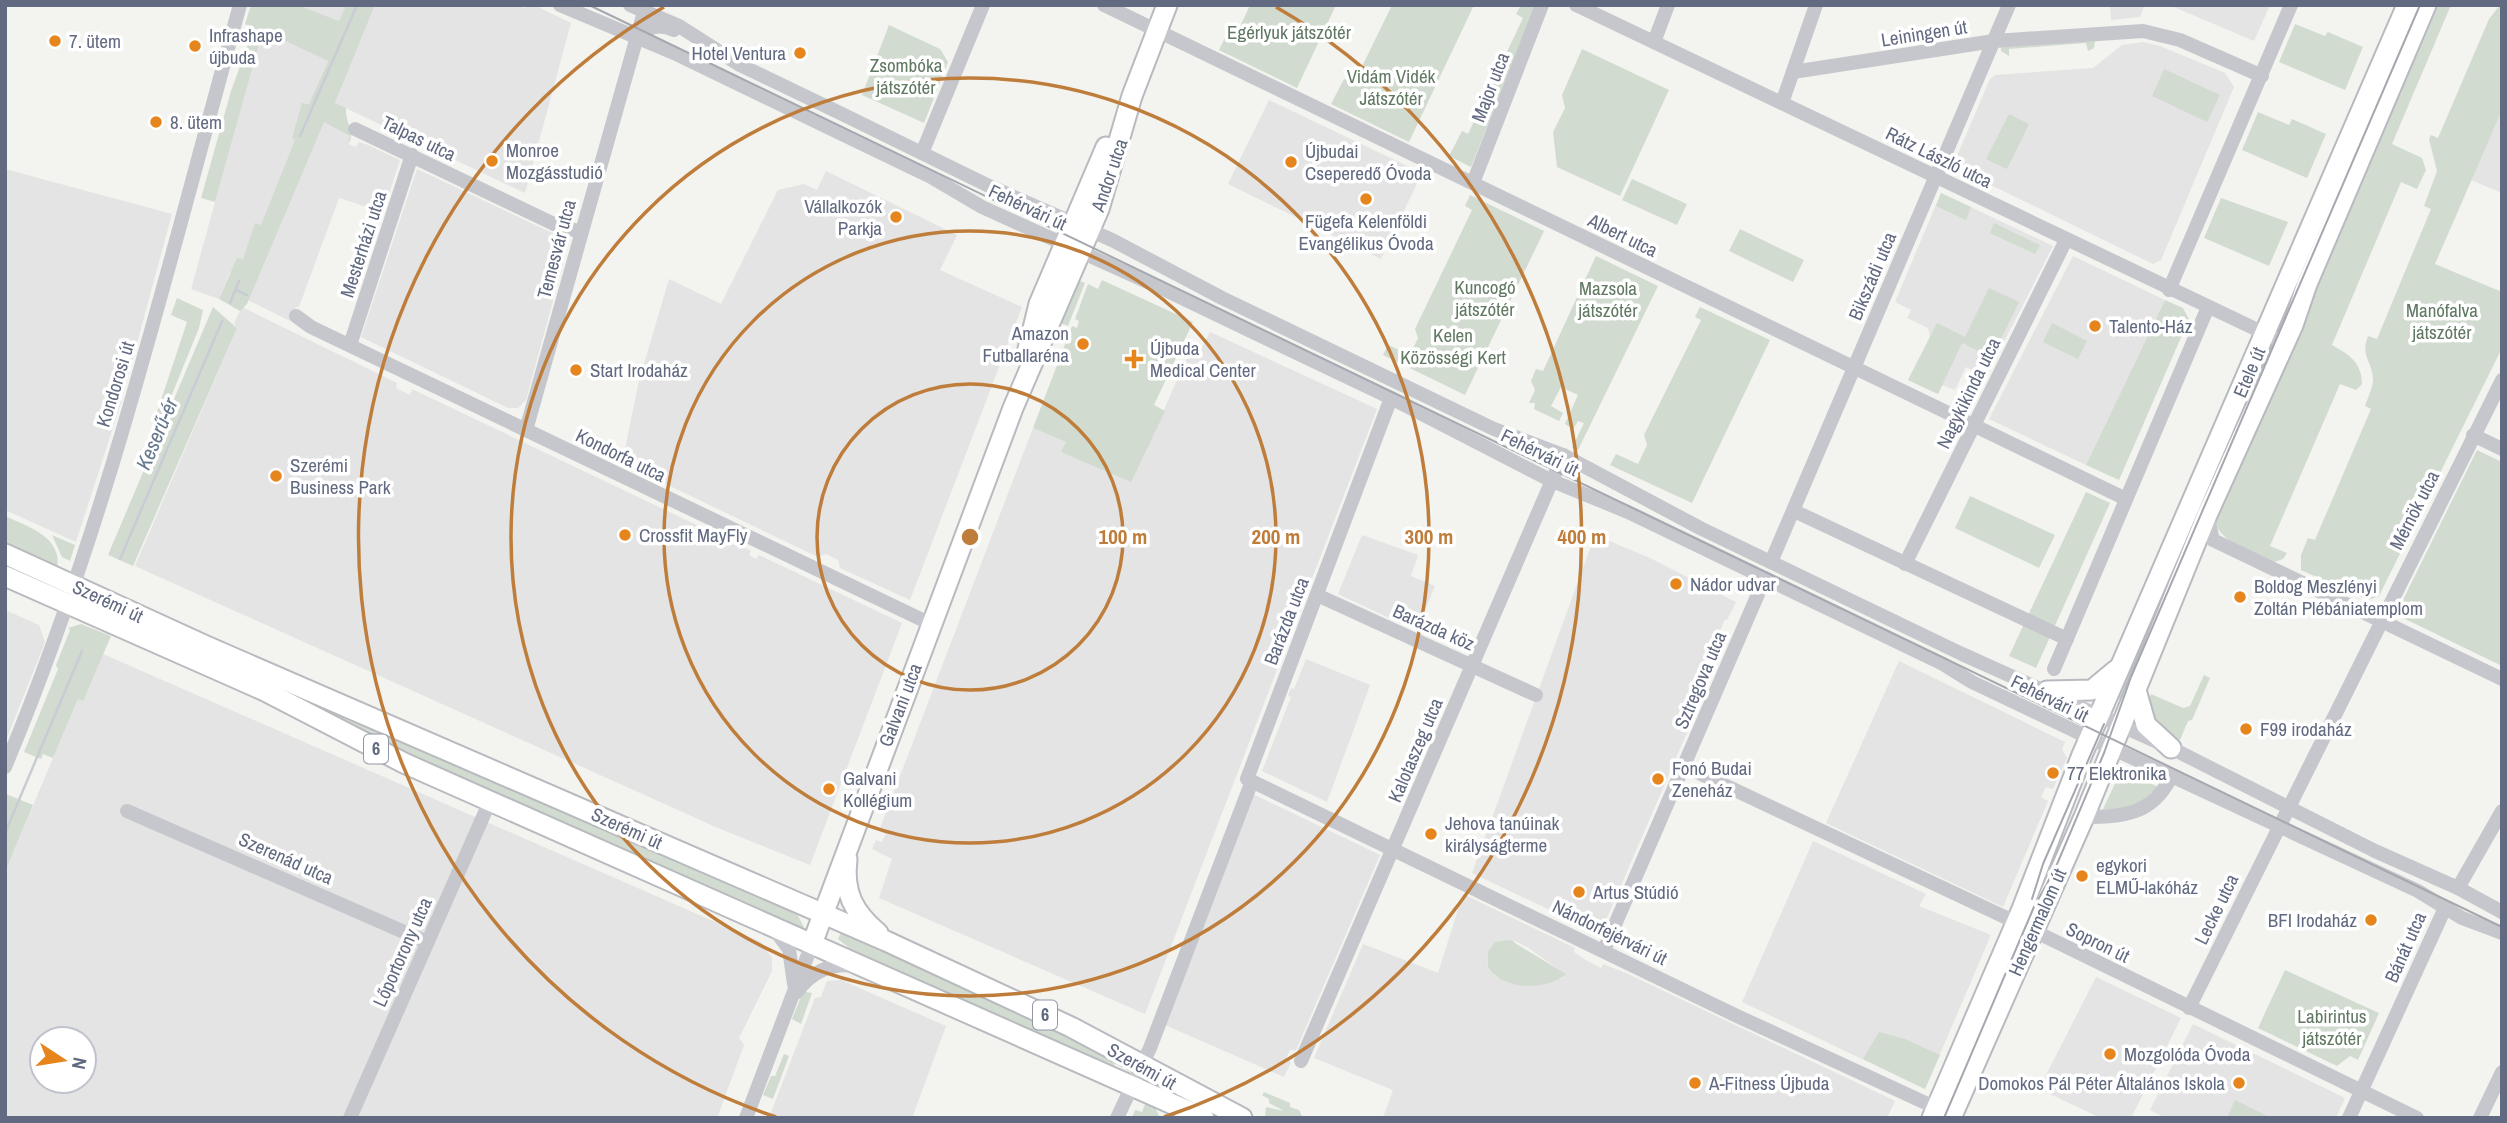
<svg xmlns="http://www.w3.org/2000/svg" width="2507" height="1123" viewBox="0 0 2507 1123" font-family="'Archivo Narrow',sans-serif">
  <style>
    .built { fill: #e3e4e3; fill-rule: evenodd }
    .green { fill: #d2dbd0 }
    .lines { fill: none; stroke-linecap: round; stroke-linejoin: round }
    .stream { stroke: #c8ccd4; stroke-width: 2.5 }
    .major-casing { stroke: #b8babf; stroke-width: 23 }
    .minor { stroke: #c6c7cc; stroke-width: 14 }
    .major { stroke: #fff; stroke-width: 19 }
    .tram { stroke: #a5a8af; stroke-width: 2 }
    .ring { fill: none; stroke: #bf7d3b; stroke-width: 3.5 }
    .poi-dot { fill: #e7851d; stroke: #fff; stroke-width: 2.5 }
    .labels { text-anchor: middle; stroke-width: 7; stroke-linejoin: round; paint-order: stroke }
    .shield { fill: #fff; stroke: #9197a7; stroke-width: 2 }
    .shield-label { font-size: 18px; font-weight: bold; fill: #626a81 }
    .park-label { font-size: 19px; fill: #617863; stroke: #fff }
    .street-label { font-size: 19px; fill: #626a81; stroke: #fff }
    .poi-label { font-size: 19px; fill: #626a81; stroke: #fff; text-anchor: start }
    .water-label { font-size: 21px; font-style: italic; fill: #66788d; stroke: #fff }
    .centre { fill: #bf7d3b; stroke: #fff; stroke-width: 3.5 }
    .ring-label { font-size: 21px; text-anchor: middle; font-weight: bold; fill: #bf7d3b; stroke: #fff; stroke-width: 7; stroke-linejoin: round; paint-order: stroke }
  </style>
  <rect width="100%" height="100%" fill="#f3f4ef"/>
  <g class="built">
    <path d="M298,5H346L339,21Z"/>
    <path d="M375,5H517L523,8L534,5L571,23L525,193L335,103Z"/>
    <path d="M2110,5H2145L2140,17L2111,20Z"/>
    <path d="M2169,5H2270L2254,41Z"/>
    <path d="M263,29L328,60L309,104L303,103L324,121L350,136L348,144L356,147L359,142L368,145L400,160L383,212L339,198L299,307H296L290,321L248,300L254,284L230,272L219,299L191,289Z"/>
    <path d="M2143,42L2160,46L2225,73L2234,87L2161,260L2153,264L1956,168L1954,163L1990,79L1995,75L2093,68L2122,45Z"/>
    <path d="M1269,100L1422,173L1381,259L1228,184Z"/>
    <path d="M2502,110V193L2471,180Z"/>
    <path d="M5,169L172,214L120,406L76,542L5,510Z"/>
    <path d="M417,169L563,238L557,262L563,264L526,400L518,408H508L361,337Z"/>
    <path d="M826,171L957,235L940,270L1022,307L910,600L840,568L838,560L826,554L818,557L622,463L639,381L669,279L721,304L778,190L804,184L817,190Z"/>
    <path d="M1941,193L2053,246L1986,377L1966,367L1955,390L1942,385L1938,394L1908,380L1930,337L1928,328L1907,318L1911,310L1895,302Z"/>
    <path d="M2073,256L2165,300L2086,465L1989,419Z"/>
    <path d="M242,307L397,383L396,388L410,395L412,389L751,551L749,555L756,559L759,555L902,623L810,865L718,828L135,566L237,328L234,323Z"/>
    <path d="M1210,332L1377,409L1145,1014L879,898L892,859L872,849L876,840L882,842L886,834L879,831L1033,428L1066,442L1062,452L1163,412L1190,350L1199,354Z"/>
    <path d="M1362,535L1418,555L1411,576L1435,586L1419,624L1407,618L1404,625L1338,594Z"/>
    <path d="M1595,535L1650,558L1736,602L1727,620L1725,619L1680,724L1689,728L1600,934L1472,873Z"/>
    <path d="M5,610L39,625L45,642L5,743Z"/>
    <path d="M103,654L761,942L772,958V971L739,1038L744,1045L717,1118H5V872L78,699L83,700ZM42,1039H84V1081H42Z"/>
    <path d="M1306,659L1370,685L1327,802L1262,771L1291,697L1288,696L1291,688L1294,689Z"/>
    <path d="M1899,661L2065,742L2062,749L2067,758L2053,789L2046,787L2041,797L2048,801L2003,907L1826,823Z"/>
    <path d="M1253,794L1380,855L1296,1050H1290L1286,1058L1291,1062L1284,1077L1165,1025Z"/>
    <path d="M1813,841L1926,894L1919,906L1991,935L1925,1089L1742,1002Z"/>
    <path d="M1463,894L1575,948L1574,952L1584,959L1601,968L1603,964L1626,973L1895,1101L1887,1118H1383L1393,1090L1314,1058L1363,944L1438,973ZM1515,941L1527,947L1565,974L1562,978L1524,986L1495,976L1487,962Z"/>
    <path d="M2096,977L2181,1018L2131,1118H2101L2039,1089Z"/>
    <path d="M841,980L946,1026L912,1118H769L815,998L821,997L827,981Z"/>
    <path d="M2193,1024L2345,1098L2336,1118H2166L2150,1110Z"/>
  </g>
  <g class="green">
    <path d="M251,5H298L339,21L346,5H375L335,103L346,108C345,122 356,135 348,144L350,136L324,122L247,304L240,311L219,299L237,258L243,259L255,223L261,225L295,140L292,138L302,103L309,104L328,61L263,30L215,202L201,198L231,91L254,28L245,24Z"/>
    <path d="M1250,5H1336L1297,88L1219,50L1231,25L1239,29Z"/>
    <path d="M1392,5H1474L1409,142L1331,104L1344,79L1354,83Z"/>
    <path d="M1521,5H1536L1471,167L1449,156L1462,131L1468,134L1523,18L1516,14Z"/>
    <path d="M2428,5H2451L2392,144L2422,158L2426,170L2417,189L2401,182L2332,345C2349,354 2362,363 2362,384L2356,390L2340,384L2270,546L2287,553L2283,559L2274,562C2250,551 2220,544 2213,517Z"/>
    <path d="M2500,5L2502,110L2435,264L2502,292V348L2379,596L2368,600L2301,570V555L2308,538L2315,540L2371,409L2365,406C2368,397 2373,388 2373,379C2372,360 2360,357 2368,336L2377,339L2431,209L2424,206L2437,171L2429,139L2431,135L2438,138L2489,19Z"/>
    <path d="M2295,24L2325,36L2328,32L2363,47L2345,90L2279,62Z"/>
    <path d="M889,25L940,49L948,62L924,123L862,95Z"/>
    <path d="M2095,41L2094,48L2088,51L2086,43L2009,49V56L2001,51V47Z"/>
    <path d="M1582,49L1669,90L1620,196L1557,167L1553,132L1565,108L1562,95Z"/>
    <path d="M2164,69L2220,95L2207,122L2152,96Z"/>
    <path d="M2258,112L2289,125L2292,119L2326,134L2307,178L2242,150Z"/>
    <path d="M2009,114L2029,124L2007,169L1986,159Z"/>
    <path d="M1632,179L1687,204L1677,225L1622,200Z"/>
    <path d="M1941,193L1971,207L1966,220L1936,206Z"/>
    <path d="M1470,195L1544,231L1465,395L1383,355L1388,345L1410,355L1418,338L1415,329L1472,210L1465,206Z"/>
    <path d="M2221,198L2288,222L2269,266L2204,238Z"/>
    <path d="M1994,223L2040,245L2035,254L1990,233Z"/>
    <path d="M1740,229L1804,260L1793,282L1729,251Z"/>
    <path d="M1596,256L1658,286L1578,450L1572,448L1584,423L1578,421L1573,429L1565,424L1578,395L1561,387L1551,406L1563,413L1559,421L1534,409L1535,403H1529L1535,390L1531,381L1536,369L1543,371Z"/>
    <path d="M1075,279L1085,283L1068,326L1058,322Z"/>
    <path d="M1102,280L1193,322L1154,405L1165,411L1131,482L1061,452L1066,442L1033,428L1072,326L1077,328L1079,321L1075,319L1088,284L1098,289Z"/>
    <path d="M1989,288L2019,302L1992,358L1962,343L1938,394L1908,380L1937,323L1965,337Z"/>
    <path d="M177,298L203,310L199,328L160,424L154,421L187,322L171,315Z"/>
    <path d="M2165,300L2183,308L2189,319L2119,480L2086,465Z"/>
    <path d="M213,307L237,328L133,566L108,555Z"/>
    <path d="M1700,307L1770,340L1692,503L1610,465L1616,454L1638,464L1647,445L1644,435L1701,320L1695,317Z"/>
    <path d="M2052,323L2087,341L2078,359L2043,342Z"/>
    <path d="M2261,360L2267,363L2123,701L2116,697Z"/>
    <path d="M2477,450L2502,462V666L2403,618L2398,610Z"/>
    <path d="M2086,492L2110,503L2036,668L2009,656Z"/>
    <path d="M1970,496L2055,535L2039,568L1955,528Z"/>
    <path d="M5,516C29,527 64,537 57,571L5,547Z"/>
    <path d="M52,535L75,545L70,561L62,557Z"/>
    <path d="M81,624L111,636L83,701L78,699L53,758L43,754L41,759L24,752L58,669L56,665L70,630L68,628Z"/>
    <path d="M2204,675L2210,678L2192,720L2188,721L2180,740C2163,732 2154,722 2146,706L2151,694L2183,708L2190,706Z"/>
    <path d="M304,698L796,912L807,933L404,757L302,703Z"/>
    <path d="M2121,771H2126L2160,788L2154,795L2152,791C2142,804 2123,813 2103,809Z"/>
    <path d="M6,794L33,805L5,872V797Z"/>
    <path d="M842,930L1117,1059L1114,1066L1048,1037L988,1016L936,987L849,948L838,939Z"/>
    <path d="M1510,940L1566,974C1546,991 1503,991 1488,967V952L1495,942Z"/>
    <path d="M2285,970L2379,1013L2358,1060L2350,1056L2337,1066L2258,1028Z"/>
    <path d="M806,992L812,993L801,1024L792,1019L802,994Z"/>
    <path d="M1879,1032L1905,1039L1940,1055L1925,1089L1863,1059Z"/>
    <path d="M784,1054L789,1056L773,1099L763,1095L771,1076H775Z"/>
    <path d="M1264,1092L1290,1103V1107L1299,1110L1303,1118H1265L1266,1107L1284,1111L1269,1103V1099L1262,1095Z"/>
    <path d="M1147,1099L1152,1101L1160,1118H1132L1135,1110L1142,1112Z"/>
    <path d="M2235,1100L2271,1118H2227Z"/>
  </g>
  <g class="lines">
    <g class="stream">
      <path d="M300,136L357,5"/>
      <path d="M236,290L247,295"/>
      <path d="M230,303L239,281"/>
      <path d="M120,559L222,321"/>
      <path d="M5,833L82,651"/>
    </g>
    <g class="major-casing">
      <g id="major">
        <path d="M1027,353L1039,304L1106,147"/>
        <path d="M5,554L206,646L886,941L1071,1027L1242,1118"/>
        <path d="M5,576L265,691L404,763L1204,1118"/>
        <path d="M2136,690L2146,725L2171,748"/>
        <path d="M2047,691L2092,690L2116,670"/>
        <path d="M847,859C843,892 853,912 878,933"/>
        <path d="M812,944L1013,408L1099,209L1132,96L1167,5"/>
        <path d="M1932,1118L2022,909L2082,755L2407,5"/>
        <path d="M1951,1118L2084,817L2207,515L2293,325L2307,284L2426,5"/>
      </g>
    </g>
    <g class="minor">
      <path d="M560,5L674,53L931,177L982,207L1165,290L1391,398L1550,480L1628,512L1943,664L1972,682L2077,732L2418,891L2462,918L2502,933"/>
      <path d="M630,5L679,26L740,65L840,113L989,186L1112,240L1222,298L1494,429L1563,455L1702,529L1962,654L2171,748L2375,851L2458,888L2502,912"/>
      <path d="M1104,5L2126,499"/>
      <path d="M1576,5L2285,343"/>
      <path d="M635,39C647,27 658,23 674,30"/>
      <path d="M1654,42L1668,5"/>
      <path d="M1793,72L1994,41L2143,31L2180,40L2262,76"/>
      <path d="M1782,103L1816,5"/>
      <path d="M355,129L554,224L581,232"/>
      <path d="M922,153L983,5"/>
      <path d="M1473,183L1542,5"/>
      <path d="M2169,290L2291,5"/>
      <path d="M296,316L311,327L931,624"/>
      <path d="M350,345L412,155"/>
      <path d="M1391,398L1247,779L1737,1016L1943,1111"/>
      <path d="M526,430L646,5"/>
      <path d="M2473,435L2502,449"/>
      <path d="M1794,511L2067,639"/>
      <path d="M2207,515L2213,540L2502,679"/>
      <path d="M1771,562L2009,5"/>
      <path d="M1905,564L2066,240"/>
      <path d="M1317,595L1536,695"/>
      <path d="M2054,669L2208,307"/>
      <path d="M1684,766L2026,927L2417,1118"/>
      <path d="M5,767C108,522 169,260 240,5"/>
      <path d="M127,811L427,942"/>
      <path d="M2084,817C2123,817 2152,815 2171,777"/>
      <path d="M2458,888L2502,811"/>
      <path d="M774,929L789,949L794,984"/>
      <path d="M1604,950L1765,578"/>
      <path d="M797,992C810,973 831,962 854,966"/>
      <path d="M2189,1008L2502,380"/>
      <path d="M1301,1061L1563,455"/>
      <path d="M350,1118L490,801"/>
      <path d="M746,1118L812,944"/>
      <path d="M1117,1118L1150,1048L1252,781"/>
      <path d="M2349,1118L2445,908"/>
      <path d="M2480,1118L2502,1072"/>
    </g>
    <use href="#major" class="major"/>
    <g class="tram">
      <path d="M589,5L2502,927"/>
      <path d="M2032,899L2043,864L2104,724"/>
      <path d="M1944,1118L2034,907L2055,869L2104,753L2131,677L2420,5"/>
    </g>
  </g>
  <g class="ring">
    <circle cx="970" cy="537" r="153"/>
    <circle cx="970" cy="537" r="306"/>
    <circle cx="970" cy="537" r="459"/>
    <path d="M776 1117A612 612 0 0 1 664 7M1276 7A612 612 0 0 1 1164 1117"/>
  </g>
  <g class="poi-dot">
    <circle cx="55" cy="41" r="7"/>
    <circle cx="195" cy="46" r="7"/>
    <circle cx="800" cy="53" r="7"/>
    <circle cx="156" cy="122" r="7"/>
    <circle cx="492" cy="161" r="7"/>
    <circle cx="1291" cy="162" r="7"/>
    <circle cx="1366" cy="199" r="7"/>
    <circle cx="896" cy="217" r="7"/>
    <circle cx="2095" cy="326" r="7"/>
    <circle cx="1083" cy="344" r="7"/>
    <path d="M1130.5 348.5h7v7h7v7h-7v7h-7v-7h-7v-7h7z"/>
    <circle cx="576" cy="370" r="7"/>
    <circle cx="276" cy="476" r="7"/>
    <circle cx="625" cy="535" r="7"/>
    <circle cx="1676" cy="584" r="7"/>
    <circle cx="2240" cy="597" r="7"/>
    <circle cx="2246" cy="729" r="7"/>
    <circle cx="2053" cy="773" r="7"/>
    <circle cx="1658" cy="779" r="7"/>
    <circle cx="829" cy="789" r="7"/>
    <circle cx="1431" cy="834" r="7"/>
    <circle cx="2082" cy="876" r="7"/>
    <circle cx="1579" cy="892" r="7"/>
    <circle cx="2371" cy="920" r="7"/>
    <circle cx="2110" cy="1054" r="7"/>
    <circle cx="1695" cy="1083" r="7"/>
    <circle cx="2239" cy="1083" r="7"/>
  </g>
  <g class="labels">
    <g class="shield">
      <rect x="364" y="734.5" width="24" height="29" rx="5"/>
      <rect x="1033" y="1000.5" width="24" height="29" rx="5"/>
    </g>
    <g class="shield-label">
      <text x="376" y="755">6</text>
      <text x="1045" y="1021">6</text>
    </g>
    <g class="park-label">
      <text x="1289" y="39">Egérlyuk játszótér</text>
      <text x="906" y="72">Zsombóka<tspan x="906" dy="22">játszótér</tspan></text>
      <text x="1391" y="83">Vidám Vidék<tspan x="1391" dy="22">Játszótér</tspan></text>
      <text x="1485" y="294">Kuncogó<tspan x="1485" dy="22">játszótér</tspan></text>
      <text x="1608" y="295">Mazsola<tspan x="1608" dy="22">játszótér</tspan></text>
      <text x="2442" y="317">Manófalva<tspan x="2442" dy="22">játszótér</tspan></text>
      <text x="1453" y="342">Kelen<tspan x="1453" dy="22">Közösségi Kert</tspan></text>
      <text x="2332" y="1023">Labirintus<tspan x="2332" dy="22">játszótér</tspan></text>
    </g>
    <g class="street-label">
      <text transform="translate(1924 33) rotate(-9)" y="7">Leiningen út</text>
      <text transform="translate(1490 87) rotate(-69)" y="7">Major utca</text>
      <text transform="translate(419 138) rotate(26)" y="7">Talpas utca</text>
      <text transform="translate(1939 157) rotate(26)" y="7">Rátz László utca</text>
      <text transform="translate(1109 175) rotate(-71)" y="7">Andor utca</text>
      <text transform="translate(1028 207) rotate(25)" y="7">Fehérvári út</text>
      <text transform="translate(1623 235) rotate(26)" y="7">Albert utca</text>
      <text transform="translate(363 244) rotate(-72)" y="7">Mesterházi utca</text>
      <text transform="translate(556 249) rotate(-75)" y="7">Temesvár utca</text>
      <text transform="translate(1872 276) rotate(-67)" y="7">Bikszádi utca</text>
      <text transform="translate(2249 372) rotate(-67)" y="7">Etele út</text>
      <text transform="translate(115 384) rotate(-73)" y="7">Kondorosi út</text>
      <text transform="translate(1968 393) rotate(-64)" y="7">Nagykikinda utca</text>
      <text transform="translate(1540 452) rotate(26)" y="7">Fehérvári út</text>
      <text transform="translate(621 455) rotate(26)" y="7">Kondorfa utca</text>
      <text transform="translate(2414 510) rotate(-63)" y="7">Mérnök utca</text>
      <text transform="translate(108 601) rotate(25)" y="7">Szerémi út</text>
      <text transform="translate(1286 621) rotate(-69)" y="7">Barázda utca</text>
      <text transform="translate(1434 627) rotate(24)" y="7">Barázda köz</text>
      <text transform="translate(1700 680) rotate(-67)" y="7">Sztregova utca</text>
      <text transform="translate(2050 698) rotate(26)" y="7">Fehérvári út</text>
      <text transform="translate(900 705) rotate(-69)" y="7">Galvani utca</text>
      <text transform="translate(1415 750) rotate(-67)" y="7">Kalotaszeg utca</text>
      <text transform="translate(627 828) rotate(24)" y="7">Szerémi út</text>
      <text transform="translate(286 858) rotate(24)" y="7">Szerenád utca</text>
      <text transform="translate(2216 909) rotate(-64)" y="7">Lecke utca</text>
      <text transform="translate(2037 922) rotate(-66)" y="7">Hengermalom út</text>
      <text transform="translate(1610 932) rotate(26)" y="7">Nándorfejérvári út</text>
      <text transform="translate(2098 942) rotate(26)" y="7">Sopron út</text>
      <text transform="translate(2405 947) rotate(-66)" y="7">Bánát utca</text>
      <text transform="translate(402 952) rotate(-66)" y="7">Lőportorony utca</text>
      <text transform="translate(1142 1066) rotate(29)" y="7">Szerémi út</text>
    </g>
    <g class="poi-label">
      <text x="209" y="42">Infrashape<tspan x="209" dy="22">újbuda</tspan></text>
      <text x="69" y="48">7. ütem</text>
      <text x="786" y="60" text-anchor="end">Hotel Ventura</text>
      <text x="170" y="129">8. ütem</text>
      <text x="506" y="157">Monroe<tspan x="506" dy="22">Mozgásstudió</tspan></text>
      <text x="1305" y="158">Újbudai<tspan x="1305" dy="22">Cseperedő Óvoda</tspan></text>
      <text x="882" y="213" text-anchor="end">Vállalkozók<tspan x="882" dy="22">Parkja</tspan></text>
      <text x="1366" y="228" text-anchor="middle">Fügefa Kelenföldi<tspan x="1366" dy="22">Evangélikus Óvoda</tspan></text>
      <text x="2109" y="333">Talento-Ház</text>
      <text x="1069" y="340" text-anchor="end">Amazon<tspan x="1069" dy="22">Futballaréna</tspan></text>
      <text x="1150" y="355">Újbuda<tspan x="1150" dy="22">Medical Center</tspan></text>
      <text x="590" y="377">Start Irodaház</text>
      <text x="290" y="472">Szerémi<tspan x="290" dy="22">Business Park</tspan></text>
      <text x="639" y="542">Crossfit MayFly</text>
      <text x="1690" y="591">Nádor udvar</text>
      <text x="2254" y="593">Boldog Meszlényi<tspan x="2254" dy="22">Zoltán Plébániatemplom</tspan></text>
      <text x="2260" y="736">F99 irodaház</text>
      <text x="1672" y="775">Fonó Budai<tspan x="1672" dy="22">Zeneház</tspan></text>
      <text x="2067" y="780">77 Elektronika</text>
      <text x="843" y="785">Galvani<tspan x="843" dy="22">Kollégium</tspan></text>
      <text x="1445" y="830">Jehova tanúinak<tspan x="1445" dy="22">királyságterme</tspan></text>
      <text x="2096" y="872">egykori<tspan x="2096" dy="22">ELMŰ-lakóház</tspan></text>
      <text x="1593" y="899">Artus Stúdió</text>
      <text x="2357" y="927" text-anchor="end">BFI Irodaház</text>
      <text x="2124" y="1061">Mozgolóda Óvoda</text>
      <text x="1709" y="1090">A-Fitness Újbuda</text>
      <text x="2225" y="1090" text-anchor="end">Domokos Pál Péter Általános Iskola</text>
    </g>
    <g class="water-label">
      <text transform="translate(157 434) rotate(-67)" y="7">Keserű-ér</text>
    </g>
  </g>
  <circle cx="970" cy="537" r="10" class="centre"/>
  <g class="ring-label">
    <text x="1123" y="544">100 m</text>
    <text x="1276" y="544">200 m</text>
    <text x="1429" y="544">300 m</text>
    <text x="1582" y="544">400 m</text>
  </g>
  <rect width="2507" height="1123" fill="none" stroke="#626a81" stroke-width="14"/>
  <g transform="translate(63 1060) rotate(102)"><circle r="33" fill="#ffffff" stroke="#c0c3cd" stroke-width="2"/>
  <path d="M0-5L12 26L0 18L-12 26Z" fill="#e7851d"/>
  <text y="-10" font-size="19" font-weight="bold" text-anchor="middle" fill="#626a81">N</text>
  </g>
</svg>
